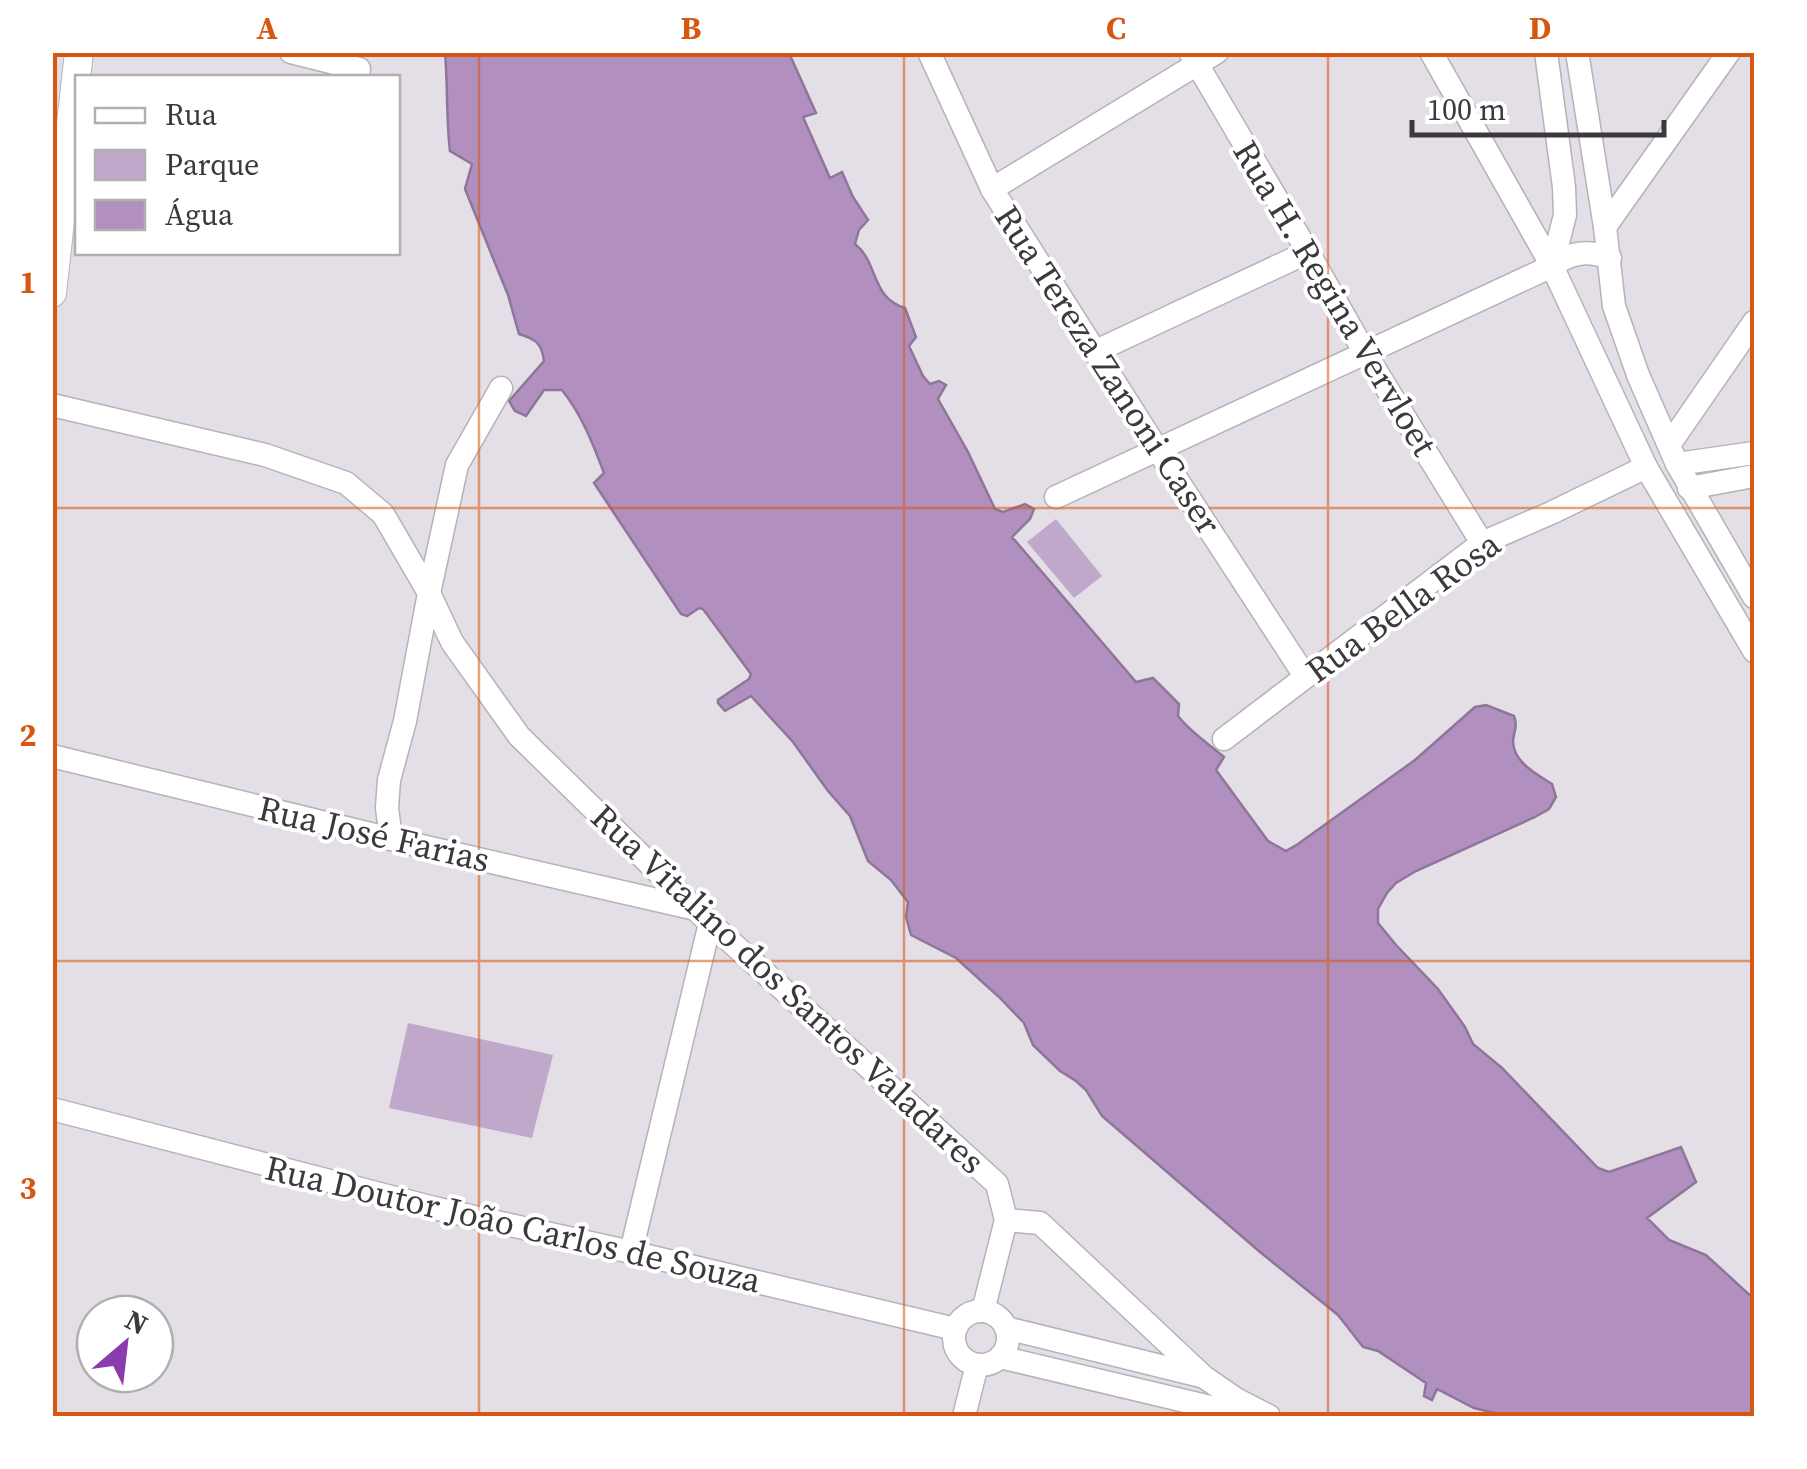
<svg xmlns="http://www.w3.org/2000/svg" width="1807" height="1469" viewBox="0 0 1807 1469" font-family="'Source Serif 4',serif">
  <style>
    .green { fill: #c0a8cb }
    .water { fill: #b190c0; stroke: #8e7699; stroke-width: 2.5 }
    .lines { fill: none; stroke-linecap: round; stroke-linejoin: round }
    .minor-casing { stroke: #b7b1ba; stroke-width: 25 }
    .major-casing { stroke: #b7b1ba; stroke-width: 30 }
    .minor { stroke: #fff; stroke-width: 22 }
    .major { stroke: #fff; stroke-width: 28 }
    .grid { fill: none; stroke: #d75611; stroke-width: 2.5; stroke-opacity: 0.55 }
    .labels { text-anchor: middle; stroke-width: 8; stroke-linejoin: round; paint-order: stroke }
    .street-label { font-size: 35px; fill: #3c393d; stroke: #fff }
    .neatline { fill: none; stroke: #d75611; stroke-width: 4 }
    .grid-label { font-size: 32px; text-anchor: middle; font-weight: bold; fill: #d75611 }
  </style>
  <rect width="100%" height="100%" fill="#e4dee7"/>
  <g class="green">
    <path d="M1056,519L1102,576L1074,598L1027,542Z"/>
    <path d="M408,1023L553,1055L532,1138L389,1108Z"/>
  </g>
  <path class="water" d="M445,53H789L816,113L803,117L830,178L842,172L853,197L868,220L859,230L855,244C879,263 870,297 905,308L916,337L909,346L923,376L930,384L939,381L946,385L938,399L968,452L995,509L1003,512L1025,504L1034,509L1030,519L1012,537L1136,682L1153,678L1179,704L1178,716C1191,733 1208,743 1224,757L1216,770L1268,841L1286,851L1298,844L1415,760L1475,707L1486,705L1514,716C1518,727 1514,730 1513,741C1513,762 1536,774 1552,784L1556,797L1549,809L1535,817L1416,871L1396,883L1387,893L1378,909V923L1396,945L1438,989L1465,1027L1473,1044L1502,1068L1598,1168L1609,1172L1681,1147L1696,1182L1647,1218L1669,1240L1706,1255L1754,1299V1416H1507L1474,1408L1437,1389L1432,1400L1424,1396L1426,1383L1378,1351L1363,1347L1338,1315L1260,1252L1102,1116L1086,1090L1076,1081L1060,1071L1033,1045L1024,1023L999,997L956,958L911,935L906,917L908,902L891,880L868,861L850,816L828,791L793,742L751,696L725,711L718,703V700L749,679L751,674L703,609L699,608L687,616L681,614L594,483L604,473C593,444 582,415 562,390H544L526,416L515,411L509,401L544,361C542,344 536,339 519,334L508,295L465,189L472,164L450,151C446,118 448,86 445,53Z"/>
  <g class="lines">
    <g class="minor-casing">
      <g id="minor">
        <path d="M291,52L359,69"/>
        <path d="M929,52L992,189L1157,449L1305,676"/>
        <path d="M1190,52L1308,252L1365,353L1482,543"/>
        <path d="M1431,52L1552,266L1646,467L1754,651"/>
        <path d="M1546,52L1564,187L1565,215L1552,266"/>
        <path d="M1577,52L1605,227L1614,306L1638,375L1677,464L1754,597"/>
        <path d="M992,189L1217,52"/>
        <path d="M1605,227L1729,52"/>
        <path d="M1094,352L1308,252"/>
        <path d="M52,405L265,455L346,483L383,514L429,593L452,642L519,736L710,923L997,1184L1006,1220L983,1311"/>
        <path d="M1669,445L1754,322"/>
        <path d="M1677,464L1754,453"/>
        <path d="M1689,488L1754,476"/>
        <path d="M1056,497L1552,266C1571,252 1587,250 1610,258"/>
        <path d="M1224,739L1482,543L1551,513L1646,467"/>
        <path d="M52,756L391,839L696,909"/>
        <path d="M391,839L387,808L389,780L405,721L429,593L457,465L501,388"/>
        <path d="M52,1109L434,1208L631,1252L955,1329"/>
        <path d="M1006,1220L1040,1223L1204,1377L1236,1399L1269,1416"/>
        <path d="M631,1252L710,923"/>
        <circle cx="981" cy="1338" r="27"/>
        <path d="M1006,1328L1201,1376"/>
        <path d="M1000,1357L1248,1416"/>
        <path d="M964,1416L977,1365"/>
      </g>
    </g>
    <g class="major-casing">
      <path id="major" d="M52,293L79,52"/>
    </g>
    <use href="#minor" class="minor"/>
    <use href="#major" class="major"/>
  </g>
  <path class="grid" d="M479,52V1416M904,52V1416M1328,52V1416M52,508H1754M52,961H1754"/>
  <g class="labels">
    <g class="street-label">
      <text transform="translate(1335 298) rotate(59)" y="12">Rua H. Regina Vervloet</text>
      <text transform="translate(1108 370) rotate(57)" y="12">Rua Tereza Zanoni Caser</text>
      <text transform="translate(1403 607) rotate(-36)" y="12">Rua Bella Rosa</text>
      <text transform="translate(374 834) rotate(13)" y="12">Rua José Farias</text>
      <text transform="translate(788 989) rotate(43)" y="12">Rua Vitalino dos Santos Valadares</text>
      <text transform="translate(513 1224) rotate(13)" y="12">Rua Doutor João Carlos de Souza</text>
    </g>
  </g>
  <rect width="1807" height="1469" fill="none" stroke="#ffffff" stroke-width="110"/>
  <rect x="75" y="75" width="325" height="180" fill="#ffffff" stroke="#b1b0b1" stroke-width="2.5"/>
  <rect x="95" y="108" width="50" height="15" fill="#ffffff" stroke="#b1b0b1" stroke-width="2.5"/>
  <text x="165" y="125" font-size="30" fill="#3c393d">Rua</text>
  <rect x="95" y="150" width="50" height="30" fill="#c0a8cb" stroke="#b1b0b1" stroke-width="2.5"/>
  <text x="165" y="175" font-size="30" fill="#3c393d">Parque</text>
  <rect x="95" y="200" width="50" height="30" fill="#b190c0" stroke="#b1b0b1" stroke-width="2.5"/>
  <text x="165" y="225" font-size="30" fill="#3c393d">Água</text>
  <g transform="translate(125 1344) rotate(28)"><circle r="48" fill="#ffffff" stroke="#b1b0b1" stroke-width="2.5"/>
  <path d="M0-8L18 38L0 25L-18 38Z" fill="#8b3bab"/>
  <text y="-15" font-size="28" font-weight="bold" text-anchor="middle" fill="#3c393d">N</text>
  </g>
  <path d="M1412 120v15h252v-15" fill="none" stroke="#3c393d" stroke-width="5"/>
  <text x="1427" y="120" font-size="30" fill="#3c393d" stroke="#ffffff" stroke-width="8" paint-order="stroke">100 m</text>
  <rect x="55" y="55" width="1697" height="1359" class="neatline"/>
  <g class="grid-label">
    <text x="267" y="39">A</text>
    <text x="691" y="39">B</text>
    <text x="1116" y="39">C</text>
    <text x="1540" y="39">D</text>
    <text x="28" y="293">1</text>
    <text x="28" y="746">2</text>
    <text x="28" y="1199">3</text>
  </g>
</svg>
